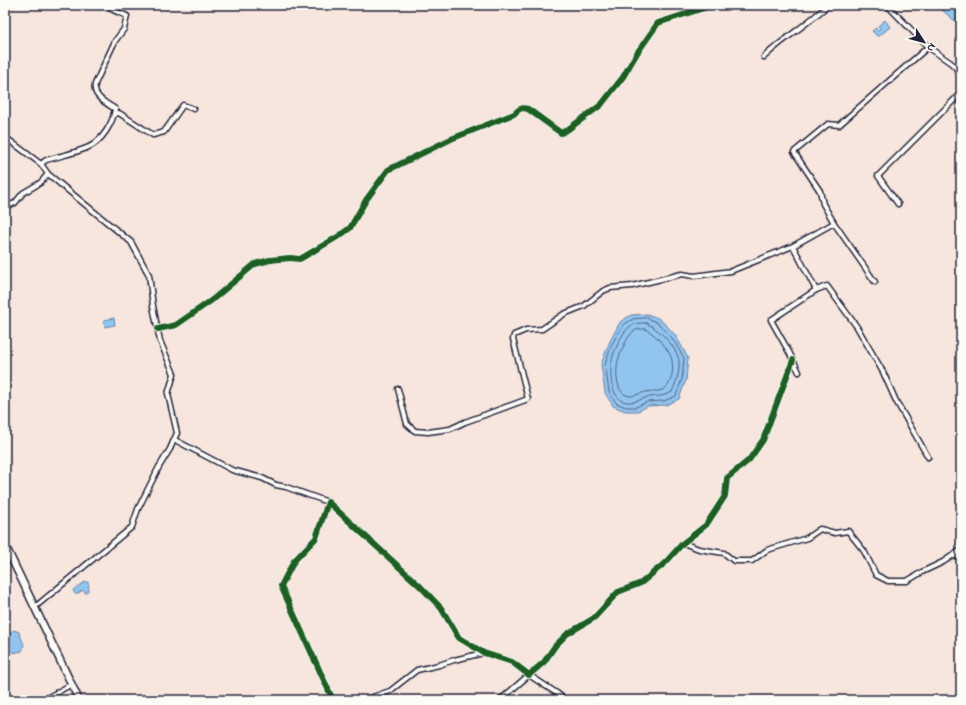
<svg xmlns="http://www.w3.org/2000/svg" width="966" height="705" viewBox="0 0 966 705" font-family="'Indie Flower',sans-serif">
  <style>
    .water { fill: #91c4ee; stroke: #6583a6 }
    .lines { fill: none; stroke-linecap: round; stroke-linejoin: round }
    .shore { stroke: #4e6383; stroke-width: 1 }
    .minor-casing { stroke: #22223b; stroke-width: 7 }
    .secondary-casing { stroke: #22223b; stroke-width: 9 }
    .minor { stroke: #fdfcf7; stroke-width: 4 }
    .secondary { stroke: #fdfcf7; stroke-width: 6 }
    .cycleway-casing { stroke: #fdfcf7; stroke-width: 8 }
    .cycleway { stroke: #1b5e20; stroke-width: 6 }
  </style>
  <rect width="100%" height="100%" fill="#f7e6de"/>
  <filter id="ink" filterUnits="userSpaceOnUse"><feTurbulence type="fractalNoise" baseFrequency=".025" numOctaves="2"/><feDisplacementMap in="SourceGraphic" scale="8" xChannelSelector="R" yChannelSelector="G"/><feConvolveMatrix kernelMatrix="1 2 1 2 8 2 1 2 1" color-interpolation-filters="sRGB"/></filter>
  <g filter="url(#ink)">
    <g class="water">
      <path d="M936,5H961V26Z"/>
      <path d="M885,20L890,27L878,37L872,31L876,28L878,30L880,28L878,26Z"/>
      <path d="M647,314L658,318L668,327L676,336L688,358L686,380L679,399L666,405L648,406L638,411H625L613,406L605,393L601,364L610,341L620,322L631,315Z"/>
      <path d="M114,318L115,325L105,327L104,320Z"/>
      <path d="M85,582H88C89,586 90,591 85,593L83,590L77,594H75L73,590Z"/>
      <path d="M14,630L19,632C20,639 27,643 22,651L13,653L12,651L9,649C8,641 6,634 14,630Z"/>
    </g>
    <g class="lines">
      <g class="shore">
        <path d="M647,318L656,322L665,330L672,338L684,358L682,379L676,396L664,401L647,402L636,407H626L616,403L609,392L605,364L613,342L623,325L633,319Z"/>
        <path d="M646,323C658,328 677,347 679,361C680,372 676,382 672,392C661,398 656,395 645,398C639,400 634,403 627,402C612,400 610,379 611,366C611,356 623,328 634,324C637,323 642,323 646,323Z"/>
        <path d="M645,329C655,333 671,351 672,361C674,372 671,390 658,391C654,391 650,391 646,392C639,393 633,398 626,395C617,392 616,375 617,367C617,359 628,332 636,330C638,329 642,329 645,329Z"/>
      </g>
      <g class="minor-casing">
        <g id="minor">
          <path d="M887,5L928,47L951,63L961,73"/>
          <path d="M764,57C784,38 808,24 828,5"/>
          <path d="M114,114L119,113L153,135L164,132L183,105L194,109"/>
          <path d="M5,137L41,164L48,174"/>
          <path d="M41,164L46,160C60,156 76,153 89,147C102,141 113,123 115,109C106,103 92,96 95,84L115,41L124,29L127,16L113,10L109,5"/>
          <path d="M898,204L878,176L961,93"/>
          <path d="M5,207L15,203L23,193L40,183L48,174L131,242L149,275L153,306L160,341L174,374L168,394L177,433L170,449L159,467L138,509L132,527L35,607"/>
          <path d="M875,282L834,223L823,204L820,191L794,152L828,124L839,125L928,47"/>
          <path d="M816,290L827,286L857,327L883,372L896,401L928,457"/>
          <path d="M158,329L176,325L212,300L255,264L270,260L290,258L300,259L339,236L350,228L366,200L388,170L451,139L514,114C519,109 521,107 528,109L561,133L567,130L601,105L623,77L637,53L658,23L713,5"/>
          <path d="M799,372L789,352L771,320L816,290L793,246L834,223"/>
          <path d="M398,389L407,424L415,431L428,432L450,429L465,422L528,399L513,339L514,335L526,330L542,329L564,314L584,306L603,291L610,288L632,286L682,274L694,276L731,271L793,246"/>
          <path d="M175,440L232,470L262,478L276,485L286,487L328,502"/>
          <path d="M683,543L699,549L724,553L734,561H752L767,550L807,538L820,529L835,533L848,531L864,551L876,575L888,581H907L922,572L943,562L961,550"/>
          <path d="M952,556H961"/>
          <path d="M43,700L72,684"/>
          <path d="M333,700L281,586L294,561L316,538L328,502L421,587L441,608L459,638L484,653L512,662L529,675L544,662L555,646L567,634L594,618L618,592L641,583L666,562L683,543L706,525L725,496L727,478L749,460L763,440L793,360"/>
          <path d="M364,700L390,691L417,670L439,665L454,660L483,653"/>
          <path d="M500,700L529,675L558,694L565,700"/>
        </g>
      </g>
      <g class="secondary-casing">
        <path id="secondary" d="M5,545L79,700"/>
      </g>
      <use href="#minor" class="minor"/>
      <use href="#secondary" class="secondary"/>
      <g class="cycleway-casing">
        <g id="cycleway">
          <path d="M158,329L176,325L212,300L255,264L270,260L290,258L300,259L339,236L350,228L366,200L388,170L451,139L514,114C519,109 521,107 528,109L561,133L567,130L601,105L623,77L637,53L658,23L713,5"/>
          <path d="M333,700L281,586L294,561L316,538L328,502L421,587L441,608L459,638L484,653L512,662L529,675L544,662L555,646L567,634L594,618L618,592L641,583L666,562L683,543L706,525L725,496L727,478L749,460L763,440L793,360"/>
        </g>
      </g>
      <use href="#cycleway" class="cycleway"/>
    </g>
  </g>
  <rect width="966" height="705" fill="none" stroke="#fdfcf7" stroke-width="20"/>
  <rect x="10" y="10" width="946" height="685" fill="none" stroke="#22223b" stroke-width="1.5" filter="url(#ink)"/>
  <g transform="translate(924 42) rotate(126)" stroke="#fdfcf7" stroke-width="3" paint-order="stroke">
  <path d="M0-3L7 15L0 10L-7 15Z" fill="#22223b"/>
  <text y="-6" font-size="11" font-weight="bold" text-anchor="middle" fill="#22223b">N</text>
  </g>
</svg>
